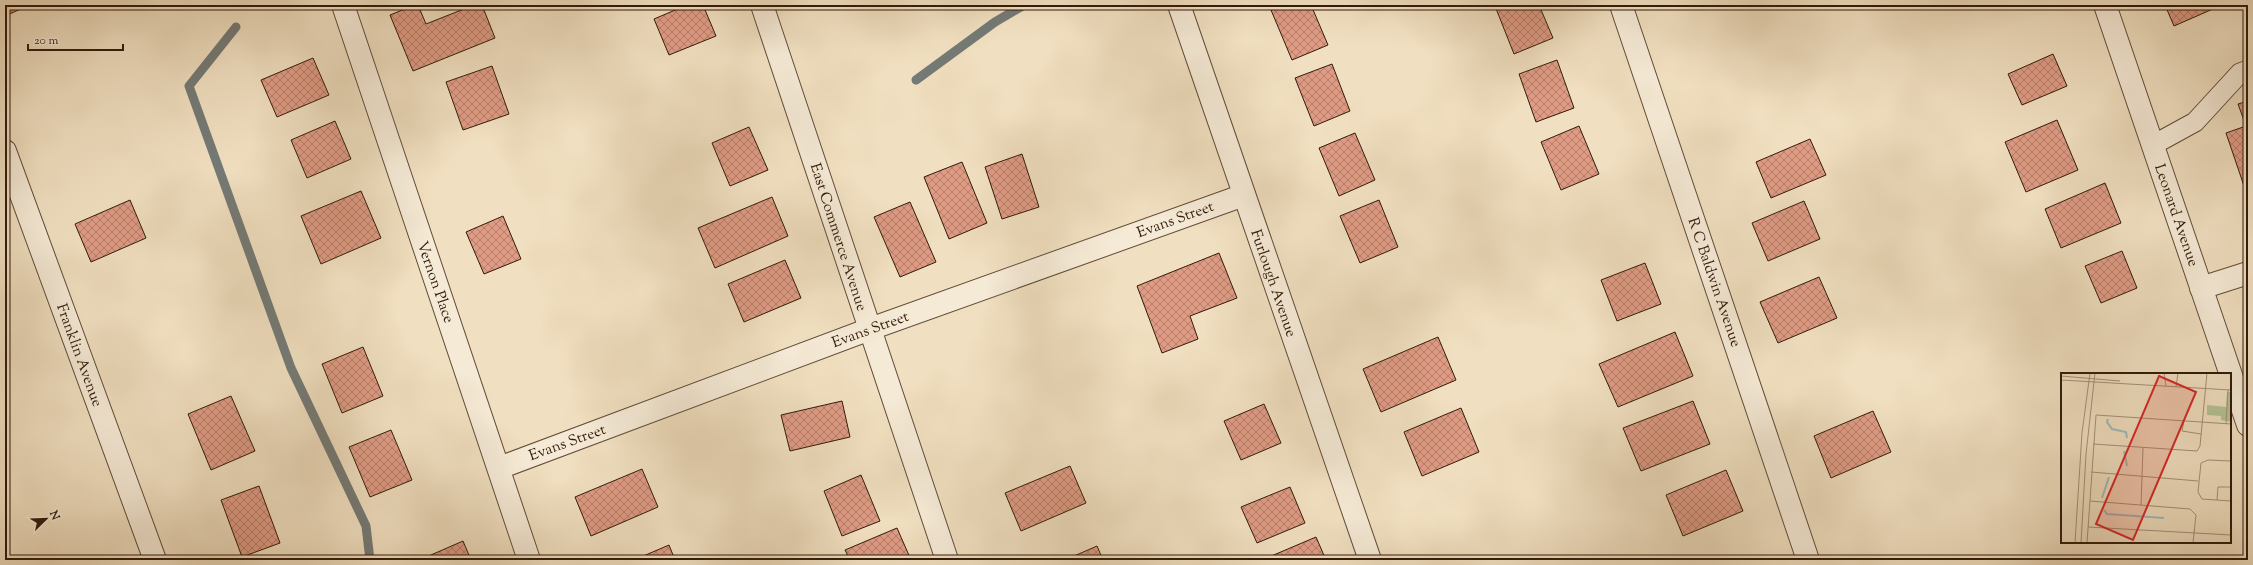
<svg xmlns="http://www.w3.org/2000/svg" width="2253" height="565" viewBox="0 0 2253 565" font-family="'Sorts Mill Goudy',serif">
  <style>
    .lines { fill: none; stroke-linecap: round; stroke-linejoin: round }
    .stream { stroke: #747a76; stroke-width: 9 }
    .building { fill: url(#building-cross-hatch); stroke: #311b0a }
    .service-casing { stroke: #614c38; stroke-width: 21 }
    .minor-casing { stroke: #614c38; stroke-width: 24 }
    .tertiary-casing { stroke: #614c38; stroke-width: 24 }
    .service { stroke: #f5ead6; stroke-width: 19 }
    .minor { stroke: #f5ead6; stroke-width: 22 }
    .tertiary { stroke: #f5ead6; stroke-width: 22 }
    .labels { text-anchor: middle; stroke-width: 3.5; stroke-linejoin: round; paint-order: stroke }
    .street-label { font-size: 15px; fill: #311b0a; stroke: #f5ead6 }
    .inset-river { fill: none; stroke: #a0babe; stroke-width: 2 }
    .inset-road { fill: none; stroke: #a49177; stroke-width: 1 }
    .view { fill: #d62828; fill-opacity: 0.15; stroke: #d62828; stroke-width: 2 }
    .inset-edge { fill: none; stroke: #311b0a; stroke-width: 2 }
  </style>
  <defs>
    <pattern id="building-cross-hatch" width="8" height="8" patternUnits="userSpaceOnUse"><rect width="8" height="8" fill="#df9b84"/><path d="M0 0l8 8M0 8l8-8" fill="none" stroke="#b57e6a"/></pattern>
  </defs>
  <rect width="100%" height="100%" fill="#f0dfc0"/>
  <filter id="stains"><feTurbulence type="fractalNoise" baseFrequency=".005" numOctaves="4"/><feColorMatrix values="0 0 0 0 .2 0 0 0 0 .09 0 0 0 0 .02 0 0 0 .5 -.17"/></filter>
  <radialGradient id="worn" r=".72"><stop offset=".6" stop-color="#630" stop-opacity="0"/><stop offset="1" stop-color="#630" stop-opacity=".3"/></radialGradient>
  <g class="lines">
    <g class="stream">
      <path d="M236,27L189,86L291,368L366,526L370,560"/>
      <path d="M916,80L995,22L1024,5"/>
    </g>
  </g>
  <g class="building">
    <path d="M5,5H30L5,16Z"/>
    <path d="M415,5H418L426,24L474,5H482L495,38L413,71L390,15Z"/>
    <path d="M687,5H703L716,36L669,55L654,19Z"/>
    <path d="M1283,5H1311L1328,45L1292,60L1271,10Z"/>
    <path d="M1498,5H1539L1553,38L1514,54L1495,6Z"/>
    <path d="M2165,5H2222L2174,26Z"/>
    <path d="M2053,54L2067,86L2022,105L2008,74Z"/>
    <path d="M313,58L329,95L277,117L261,80Z"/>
    <path d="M1557,60L1574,108L1536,122L1519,74Z"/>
    <path d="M1332,64L1350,111L1314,126L1295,78Z"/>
    <path d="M492,66L509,114L463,130L446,82Z"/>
    <path d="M2248,101V185L2244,186L2226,133L2246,126L2238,104Z"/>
    <path d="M2057,120L2078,170L2026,192L2005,142Z"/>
    <path d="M335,121L351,159L307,178L291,140Z"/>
    <path d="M1579,126L1599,174L1561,190L1541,142Z"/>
    <path d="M749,127L768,170L730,186L712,143Z"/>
    <path d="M1355,133L1375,180L1339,196L1319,148Z"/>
    <path d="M1810,139L1826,175L1771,198L1756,162Z"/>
    <path d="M1022,154L1039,207L1002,219L985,167Z"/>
    <path d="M962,162L987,223L949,239L924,177Z"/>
    <path d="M2105,183L2121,223L2061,248L2045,209Z"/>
    <path d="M361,191L381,238L321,264L301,216Z"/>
    <path d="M772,197L788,236L715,268L698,228Z"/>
    <path d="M130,200L146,238L91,262L75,224Z"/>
    <path d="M1379,200L1398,247L1360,263L1340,216Z"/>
    <path d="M1804,201L1820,239L1768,261L1752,223Z"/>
    <path d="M910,202L936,262L900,277L874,217Z"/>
    <path d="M503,216L521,259L484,274L466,232Z"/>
    <path d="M2122,251L2137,288L2101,303L2085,266Z"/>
    <path d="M1219,253L1237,298L1190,316L1198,339L1162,353L1137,286Z"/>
    <path d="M785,260L801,298L744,322L728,284Z"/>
    <path d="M1645,263L1661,304L1617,321L1601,280Z"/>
    <path d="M1819,277L1837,318L1778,343L1760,302Z"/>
    <path d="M1675,332L1693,376L1618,407L1599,364Z"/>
    <path d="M1438,337L1456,380L1381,412L1363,369Z"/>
    <path d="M363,347L383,396L342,413L322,364Z"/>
    <path d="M231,396L255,451L211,470L188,414Z"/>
    <path d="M842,401L850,437L790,451L781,415Z"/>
    <path d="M1693,401L1710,444L1641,471L1623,428Z"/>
    <path d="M1264,404L1281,443L1241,460L1224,421Z"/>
    <path d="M1461,408L1479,452L1422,476L1404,432Z"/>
    <path d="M1873,411L1891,452L1831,478L1814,436Z"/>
    <path d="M391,430L412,480L370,497L349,447Z"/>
    <path d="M1070,466L1086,503L1021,531L1005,493Z"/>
    <path d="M642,469L658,507L591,536L575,497Z"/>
    <path d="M1726,470L1743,511L1683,536L1666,495Z"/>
    <path d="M861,475L880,521L842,536L824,491Z"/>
    <path d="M259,486L280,543L242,557L221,500Z"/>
    <path d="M1290,487L1305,523L1257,543L1241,507Z"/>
    <path d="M897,528L911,560H850L845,550Z"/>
    <path d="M1316,537L1326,560H1262Z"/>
    <path d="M463,541L471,560H425L424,558Z"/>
    <path d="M669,545L675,560H634Z"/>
    <path d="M1097,546L1103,560H1065Z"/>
  </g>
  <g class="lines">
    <g class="service-casing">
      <path id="service" d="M2153,145L2195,122L2240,73L2248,70"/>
    </g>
    <g class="minor-casing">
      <g id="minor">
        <path d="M343,5L529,560"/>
        <path d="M762,5L947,560"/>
        <path d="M1179,5L1370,560"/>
        <path d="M1621,5L1808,560"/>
        <path d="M5,151L155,560"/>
        <path d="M2201,288L2248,273"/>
        <path d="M499,468L870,329L1244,195"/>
      </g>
    </g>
    <g class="tertiary-casing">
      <path id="tertiary" d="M2105,5L2248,425"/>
    </g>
    <use href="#service" class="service"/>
    <use href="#minor" class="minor"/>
    <use href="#tertiary" class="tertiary"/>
  </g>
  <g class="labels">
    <g class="street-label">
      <text transform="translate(2177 215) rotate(71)" y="5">Leonard Avenue</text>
      <text transform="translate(1175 219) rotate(-20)" y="5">Evans Street</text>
      <text transform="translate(839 237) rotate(72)" y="5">East Commerce Avenue</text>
      <text transform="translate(436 282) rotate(71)" y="5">Vernon Place</text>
      <text transform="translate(1715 282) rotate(71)" y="5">R C Baldwin Avenue</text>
      <text transform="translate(1274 283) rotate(71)" y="5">Furlough Avenue</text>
      <text transform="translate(870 329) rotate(-20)" y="5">Evans Street</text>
      <text transform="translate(80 355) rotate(70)" y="5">Franklin Avenue</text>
      <text transform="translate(567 442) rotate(-20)" y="5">Evans Street</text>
    </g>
  </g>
  <g transform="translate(2061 373)">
    <rect width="170" height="170" fill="#f0dfc0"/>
    <path d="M166,19H170V49L160,47V43L146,42V32L165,34Z" fill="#b4c396"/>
    <path class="inset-river" d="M47,46L46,49L51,56L65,59L66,65M63,78L66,93M41,125L48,104M43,137L46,141L103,145"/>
    <path class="inset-road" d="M103,0L105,13M0,3L59,8M0,7L170,17M115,14L117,0M123,48L121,58L140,61M165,51L167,17M32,71L136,78L139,73L146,0M170,88L147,87L140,90L137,119L141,126L170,128M30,99L137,108M156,127L157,114H170M29,128L129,136L135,142L132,170M80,132L82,75M27,154L170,162M14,170L21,60L29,0M20,170L25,81L34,0M26,170L35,42L170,51"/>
    <path class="view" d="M98,3L135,19L72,167L35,151Z"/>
    <rect width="170" height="170" class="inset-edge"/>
  </g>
  <rect width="2253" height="565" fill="none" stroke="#f0dfc0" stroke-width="20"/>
  <rect x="6" y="6" width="2241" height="553" fill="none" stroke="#311b0a" stroke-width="2"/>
  <rect x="10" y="10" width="2233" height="545" fill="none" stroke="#311b0a"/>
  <g transform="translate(46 519) rotate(67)" stroke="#f5ead6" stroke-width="3" paint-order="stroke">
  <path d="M0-3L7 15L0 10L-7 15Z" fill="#311b0a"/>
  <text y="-6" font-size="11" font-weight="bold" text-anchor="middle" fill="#311b0a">N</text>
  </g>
  <path d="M28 44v6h95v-6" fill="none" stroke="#311b0a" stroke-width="2"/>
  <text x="34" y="44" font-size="12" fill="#311b0a" stroke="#f5ead6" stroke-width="3" paint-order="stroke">20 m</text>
  <rect width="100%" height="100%" filter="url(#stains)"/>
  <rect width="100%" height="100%" fill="url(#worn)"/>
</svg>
